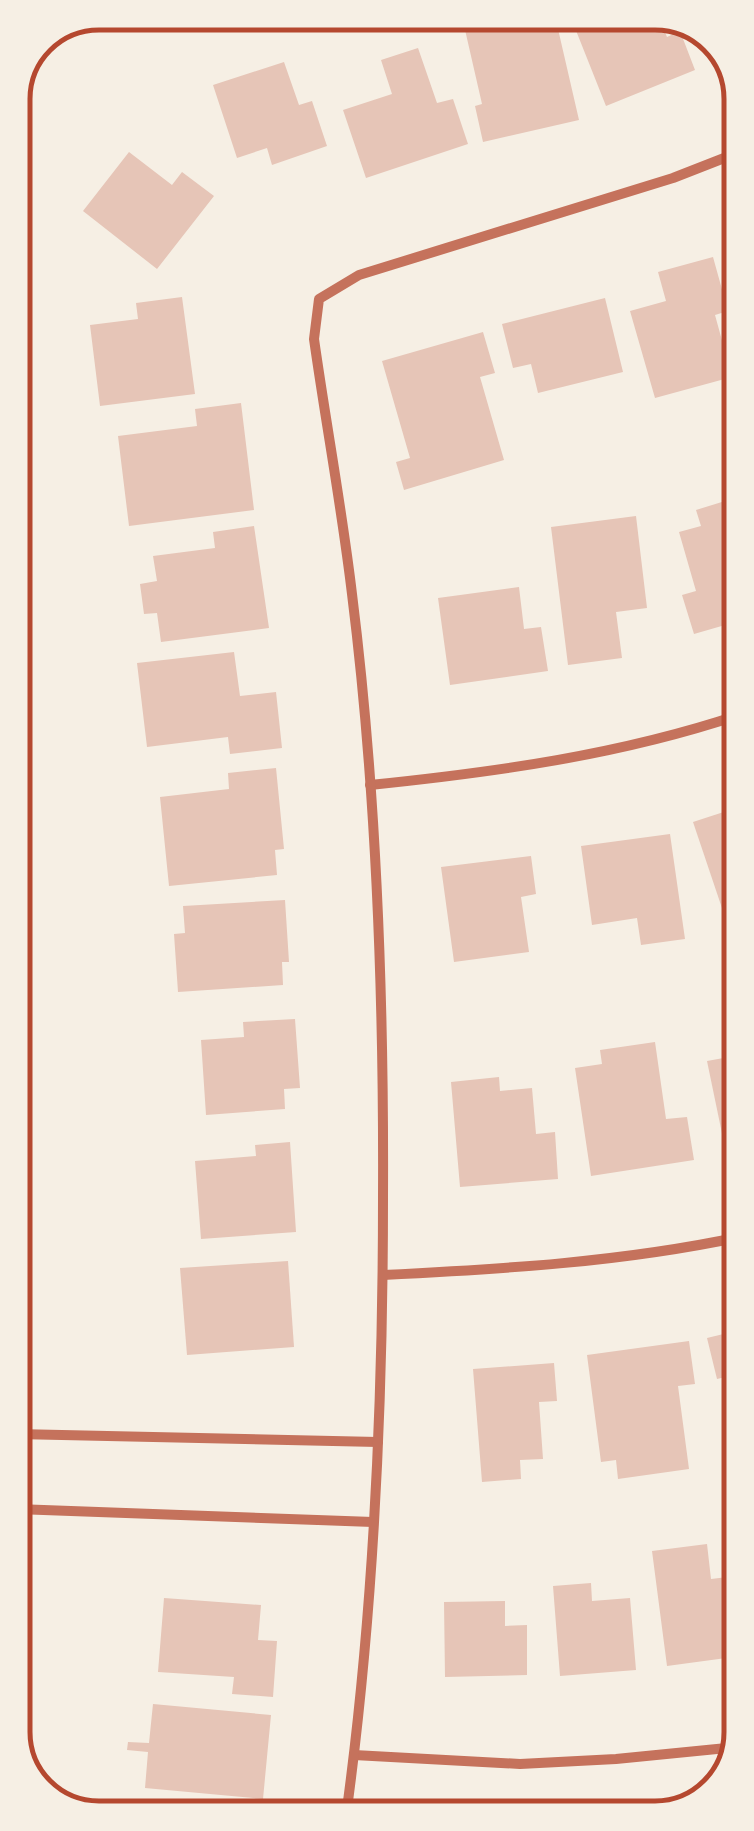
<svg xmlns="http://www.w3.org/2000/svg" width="754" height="1831" viewBox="0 0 754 1831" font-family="'Space Grotesk',sans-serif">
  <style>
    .building { fill: #e6c5b7 }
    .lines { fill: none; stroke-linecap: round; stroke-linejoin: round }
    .minor { stroke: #c5725c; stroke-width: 10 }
    .rim { fill: none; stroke: #b5482f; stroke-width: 5 }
  </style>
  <rect width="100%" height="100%" fill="#f6efe4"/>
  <g class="building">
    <path d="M498,13H521L524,23L555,16L579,120L483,142L475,106L482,104L463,21Z"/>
    <path d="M598,13H657L667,37L680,31L695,70L606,106L573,23Z"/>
    <path d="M703,29L708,31L727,57L715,62Z"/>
    <path d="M418,48L437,103L453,99L468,144L366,178L343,110L392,94L381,60Z"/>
    <path d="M284,62L299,105L312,101L327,146L272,165L267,148L237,158L213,85Z"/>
    <path d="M129,152L172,185L182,172L214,196L157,269L83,211Z"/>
    <path d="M738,241V280H737L725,245Z"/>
    <path d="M713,257L728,311L715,315L732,377L655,398L630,311L666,301L658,272Z"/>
    <path d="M182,297L195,394L100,406L90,325L138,319L136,303Z"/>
    <path d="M605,298L623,372L538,393L531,364L513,368L502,324Z"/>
    <path d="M483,332L495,373L480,377L504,460L404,490L396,462L410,458L382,361Z"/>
    <path d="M241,403L254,510L129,526L118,436L197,426L195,409Z"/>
    <path d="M738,497L739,621L694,634L682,595L696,591L679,532L701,526L696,510Z"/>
    <path d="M636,516L647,608L616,612L622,658L568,665L551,527Z"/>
    <path d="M254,526L269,628L161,642L157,613L144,614L140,584L157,581L153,556L215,548L213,532Z"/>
    <path d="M519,587L524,629L541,627L548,671L450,685L438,598Z"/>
    <path d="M234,652L240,696L276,692L282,748L230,754L228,737L147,747L137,663Z"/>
    <path d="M276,768L284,849L275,850L277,875L169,886L160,797L229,789L228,773Z"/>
    <path d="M739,807V919L727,923L693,822Z"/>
    <path d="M670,834L685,939L641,945L637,918L592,925L581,846Z"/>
    <path d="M531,856L536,894L521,897L529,952L454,962L441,867Z"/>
    <path d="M285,900L289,962H282L283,985L178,992L174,934L185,933L183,906Z"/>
    <path d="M295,1019L300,1088L284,1089L285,1109L206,1115L201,1040L244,1037L243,1022Z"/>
    <path d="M655,1042L666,1119L687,1117L694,1160L591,1176L575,1068L602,1064L600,1050Z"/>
    <path d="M740,1055V1145L725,1148L707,1061Z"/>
    <path d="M499,1077L500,1091L532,1088L536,1134L555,1132L558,1179L460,1187L451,1082Z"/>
    <path d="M290,1142L296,1232L201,1239L195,1161L256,1156L255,1145Z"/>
    <path d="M288,1261L294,1347L187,1355L180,1268Z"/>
    <path d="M740,1330L741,1398H739L734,1375L717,1379L707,1338Z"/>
    <path d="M689,1341L695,1384L678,1386L689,1469L618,1479L616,1460L601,1462L587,1355Z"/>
    <path d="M554,1363L557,1401L539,1402L543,1459L520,1460L521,1479L482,1482L473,1369Z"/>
    <path d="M707,1544L711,1579L736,1576L741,1614V1656L667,1666L652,1551Z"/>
    <path d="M591,1583L592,1601L630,1598L636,1670L560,1676L553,1586Z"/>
    <path d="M164,1598L261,1605L258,1640L277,1641L273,1697L232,1694L234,1677L158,1672Z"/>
    <path d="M505,1601V1626L527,1625V1675L445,1677L444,1602Z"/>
    <path d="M153,1704L271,1715L263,1799L145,1788L148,1752L127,1750L128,1742L149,1743Z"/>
    <path d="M167,1807L254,1813V1817L166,1818Z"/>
  </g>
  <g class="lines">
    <g class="minor">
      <path d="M370,785C496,772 619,755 739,715"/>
      <path d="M15,875L22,987L24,1240L16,1481"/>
      <path d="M383,1275C504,1269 622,1262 740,1237"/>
      <path d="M16,1434L378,1442"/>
      <path d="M16,1509L373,1522"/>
      <path d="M354,1755L520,1764L616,1759L737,1747"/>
      <path d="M346,1816C374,1612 383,1404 383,1198C384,996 377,794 352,594C342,509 326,424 314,339L319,299L359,275L673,178L737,153"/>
    </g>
  </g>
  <path d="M0 0H754V1831H0ZM99 30H655A69 69 0 0 1 724 99V1732A69 69 0 0 1 655 1801H99A69 69 0 0 1 30 1732V99A69 69 0 0 1 99 30Z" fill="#f6efe4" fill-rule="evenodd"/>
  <path class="rim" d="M99 30H655A69 69 0 0 1 724 99V1732A69 69 0 0 1 655 1801H99A69 69 0 0 1 30 1732V99A69 69 0 0 1 99 30Z"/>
</svg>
